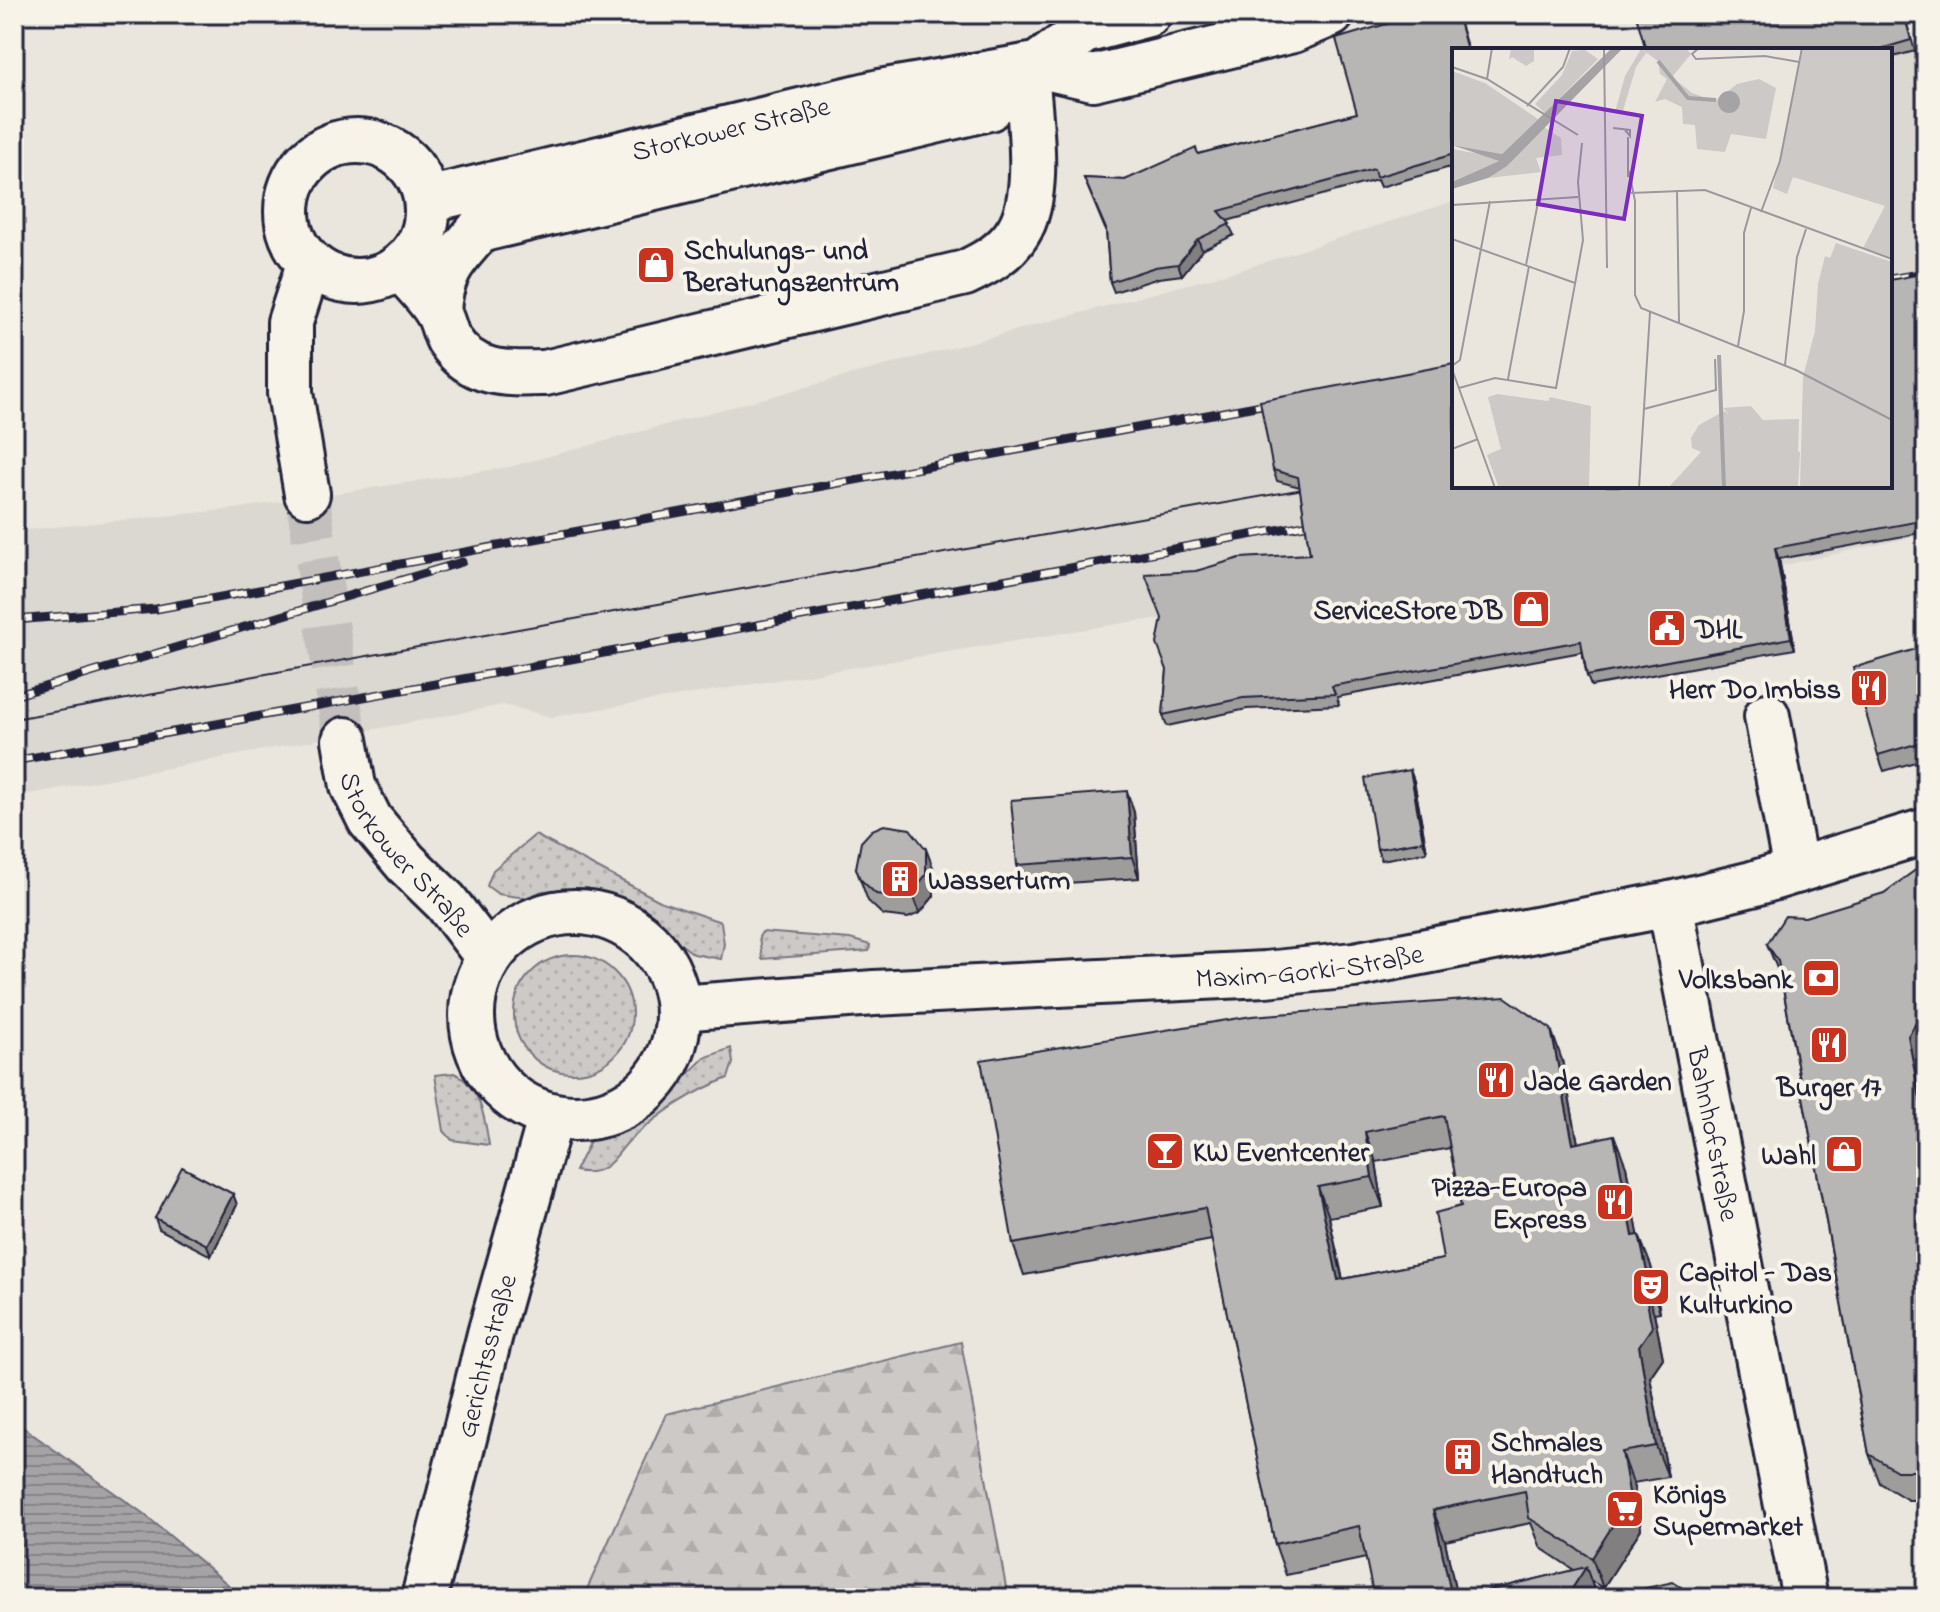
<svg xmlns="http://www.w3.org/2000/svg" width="1940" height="1612" viewBox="0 0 1940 1612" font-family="'Indie Flower',sans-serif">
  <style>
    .built { fill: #dbd8d2 }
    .grass { fill: url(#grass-dots); stroke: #787680; stroke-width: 2 }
    .forest { fill: url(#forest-firs); stroke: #787680; stroke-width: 2 }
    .water { fill: url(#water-rules); stroke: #716f7b; stroke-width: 2 }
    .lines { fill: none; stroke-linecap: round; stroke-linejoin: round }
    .major-tunnel { stroke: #c2bfbd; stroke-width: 44; stroke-dasharray: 44 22; stroke-linecap: butt }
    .minor-casing { stroke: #22223b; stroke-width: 50 }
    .major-casing { stroke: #22223b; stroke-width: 50 }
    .minor { stroke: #f7f3e8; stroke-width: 44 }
    .major { stroke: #f7f3e8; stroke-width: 44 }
    .tram { stroke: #22223b; stroke-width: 2 }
    .rail-casing { stroke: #22223b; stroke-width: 9 }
    .rail { stroke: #f7f3e8; stroke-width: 6; stroke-dasharray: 18; stroke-linecap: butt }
    .wall { fill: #9e9d9c; stroke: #22223b; stroke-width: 2; fill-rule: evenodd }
    .shaded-wall { fill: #817f7f; stroke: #22223b; stroke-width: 2 }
    .building { fill: #b8b6b5; stroke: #22223b; stroke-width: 2; fill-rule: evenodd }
    .labels { text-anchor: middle; stroke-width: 8; stroke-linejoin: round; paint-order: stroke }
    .street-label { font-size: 28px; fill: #22223b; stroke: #f7f3e8 }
    .poi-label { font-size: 28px; font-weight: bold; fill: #22223b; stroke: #f7f3e8; text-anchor: start }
    .inset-river { fill: none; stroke: #a6a3a6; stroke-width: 4 }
    .inset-road { fill: none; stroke: #9a989d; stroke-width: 2 }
    .view { fill: #7b2cbf; fill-opacity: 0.15; stroke: #7b2cbf; stroke-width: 4 }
    .inset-edge { fill: none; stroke: #22223b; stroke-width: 4 }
  </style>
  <defs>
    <pattern id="grass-dots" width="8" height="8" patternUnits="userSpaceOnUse" patternTransform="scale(2)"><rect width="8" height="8" fill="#cdc9c6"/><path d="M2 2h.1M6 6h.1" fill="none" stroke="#b0acab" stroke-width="1.8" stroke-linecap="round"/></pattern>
    <pattern id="forest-firs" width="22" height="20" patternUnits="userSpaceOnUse" patternTransform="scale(2)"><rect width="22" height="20" fill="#cdc9c6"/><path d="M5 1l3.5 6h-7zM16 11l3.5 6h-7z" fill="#b0acab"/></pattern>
    <pattern id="water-rules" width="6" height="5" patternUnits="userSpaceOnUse" patternTransform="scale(2)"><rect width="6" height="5" fill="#a6a3a6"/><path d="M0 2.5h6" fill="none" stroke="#878488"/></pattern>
  </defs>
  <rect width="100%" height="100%" fill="#eae6de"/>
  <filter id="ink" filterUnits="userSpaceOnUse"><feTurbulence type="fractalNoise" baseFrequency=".0125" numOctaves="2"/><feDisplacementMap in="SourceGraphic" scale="16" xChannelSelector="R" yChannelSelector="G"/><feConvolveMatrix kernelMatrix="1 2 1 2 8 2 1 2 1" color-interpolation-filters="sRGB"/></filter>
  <g filter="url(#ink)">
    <path class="built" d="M1926,50V534L1781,566L1795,649L1591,686L1584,652L1380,689L1320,602L1130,622L552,717L503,705L14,797V531L234,509L509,467L1240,270L1454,201V486H1890V58Z"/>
    <g class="grass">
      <path d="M14,377H20L14,462Z"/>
      <path d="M535,835L662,902L721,922L724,944L721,959L694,954L613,894L585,888L543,891L526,898L498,894L487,886L493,870Z"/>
      <path d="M762,932L850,939L870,945L869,951L762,959L759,937Z"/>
      <circle cx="573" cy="1014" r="59"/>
      <path d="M731,1048L733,1063L728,1078C692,1092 660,1113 631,1139C622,1147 615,1161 605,1167C595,1173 586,1173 575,1171L590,1141L633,1119L666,1096L704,1058Z"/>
      <path d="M454,1073C481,1086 485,1119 489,1145L452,1140L444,1131L435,1075Z"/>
    </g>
    <path class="forest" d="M961,1342L1008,1598H583L666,1414Z"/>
    <path class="water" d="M14,1421L144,1514L244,1598H14Z"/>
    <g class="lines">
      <path class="major-tunnel" d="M307,494L345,740"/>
      <g class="minor-casing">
        <g id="minor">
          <path d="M483,229L989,108L1026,67"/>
          <path d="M400,267C412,281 427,295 437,311C443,320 444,331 449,340C472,376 507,374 545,373L965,273C986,263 1005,253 1018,232C1043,193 1028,113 1026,67"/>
          <path d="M438,312C441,253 473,250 496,204"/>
          <path d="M1767,716L1796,871"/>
          <path id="s1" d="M1670,904L1805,1598"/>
          <path id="s2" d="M679,1008L874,993L1265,974L1354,965L1670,904L1752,884L1926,831"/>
        </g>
      </g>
      <g class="major-casing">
        <g id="major">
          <path d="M1037,65L1084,31L1148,14"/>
          <circle cx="357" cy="211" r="70"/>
          <path id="s3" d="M427,200L880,92L1037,65L1093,78L1293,30L1331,14"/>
          <path d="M307,494L290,393V322L309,264"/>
          <path id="s4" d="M345,740L353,786L370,820L406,863L446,902L488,957"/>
          <circle cx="575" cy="1015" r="103"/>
          <path id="s5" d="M424,1598L490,1334L551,1116"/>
        </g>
      </g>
      <use href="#minor" class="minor"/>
      <use href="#major" class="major"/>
      <path class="tram" d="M14,719L1320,486"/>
      <g class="rail-casing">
        <g id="rail">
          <path d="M1890,279L1926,273"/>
          <path d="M14,620L156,609L1283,401"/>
          <path d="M14,696L462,562"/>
          <path d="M14,761L1326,521"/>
        </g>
      </g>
      <use href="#rail" class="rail"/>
    </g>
    <g class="wall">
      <path d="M1457,14L1468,50H1454V166L1380,187L1377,180L1227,221L1234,235L1202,250L1182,275L1159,278L1114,292L1110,282L1106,231L1084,178L1125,180L1198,154L1357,113Z"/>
      <path d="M1638,14H1904L1915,51L1890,58V50H1646Z"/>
      <path d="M1926,273V532L1779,559L1795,649L1591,686L1587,676L1582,652L1337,697L1339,705L1247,709L1167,726L1163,715L1167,670L1162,618L1196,571L1310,554L1300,487L1277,481L1273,470Z"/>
      <path d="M1926,646V759L1884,771L1878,755Z"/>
      <path d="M1410,770L1414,781L1427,852L1381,860L1377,849Z"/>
      <path d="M1134,812L1139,878L1024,886L1017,865Z"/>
      <path d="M856,868L934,870V896L920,913L908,918L883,915L868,901Z"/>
      <path d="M1767,944L1918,1065L1926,1105V1500H1908L1880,1483L1869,1454L1781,978Z"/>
      <path d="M1562,1060L1578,1143L1626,1166L1638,1235L1651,1266L1660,1312L1654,1313L1663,1358L1650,1377L1668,1477L1633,1483L1641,1529L1603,1588L1591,1581L1597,1598H1457L1574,1570L1541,1548L1531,1523L1445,1541L1457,1598L1366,1558L1286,1575L1275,1544L1212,1240L1024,1275L1013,1244ZM1450,1148L1461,1206L1443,1259L1343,1279L1329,1217L1383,1207L1376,1162Z"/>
      <path d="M233,1194L237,1205L211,1256L159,1229L155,1218Z"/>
    </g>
    <g class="shaded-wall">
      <path d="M1198,239L1202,250L1182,275L1178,264Z"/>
      <path d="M1775,548L1779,559L1795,649L1791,638Z"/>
      <path d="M1410,770L1414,781L1427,852L1423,841Z"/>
      <path d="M1127,791L1134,812L1139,878L1132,857Z"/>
      <path d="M926,849L934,870V896L920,913L912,892Z"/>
      <path d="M1926,1006V1052L1918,1065L1926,1105V1131L1908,1036Z"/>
      <path d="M1551,1029L1562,1060L1584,1175L1573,1144Z"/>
      <path d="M1365,1132L1376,1162L1383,1207L1372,1177Z"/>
      <path d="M1614,1135L1626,1166L1644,1267L1633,1236Z"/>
      <path d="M1318,1187L1329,1217L1349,1310L1338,1280Z"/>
      <path d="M233,1194L237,1205L211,1256L207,1245Z"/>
      <path d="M1639,1235L1651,1266L1660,1312L1649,1281Z"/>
      <path d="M1643,1282L1654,1313L1663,1358L1650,1377L1668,1477L1656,1446L1639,1346Z"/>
      <path d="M1622,1452L1633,1483L1641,1529L1603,1588L1592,1558Z"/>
      <path d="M1433,1510L1445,1541L1457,1598H1452Z"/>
      <path d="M1586,1567L1597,1598H1566Z"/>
    </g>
    <g class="building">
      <path d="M1420,14H1457L1467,50H1454V154L1376,177L1374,169L1219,211L1230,224L1198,239L1178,264L1155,267L1110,282L1106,229L1084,178L1125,180L1196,148L1198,154L1357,113L1336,39Z"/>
      <path d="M1638,14H1904L1911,40L1877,50H1646L1636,15Z"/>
      <path d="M1926,273V520L1775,548L1791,638L1587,676L1581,641L1332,686L1335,694L1243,698L1163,715L1167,670L1157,644L1162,618L1145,574L1196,571L1240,558L1310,554L1298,477L1273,470L1260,401L1454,364V486H1890V280Z"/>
      <path d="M1926,646V741L1878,755L1853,668Z"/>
      <path d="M1410,770L1423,841L1377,849L1365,778Z"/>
      <path d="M1127,791L1132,857L1017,865L1011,800Z"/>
      <path d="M884,825L910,829L926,849V875L912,892L900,897L876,894L860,879L856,868L861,842L872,830Z"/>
      <path d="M1925,863L1926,866V1006L1908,1036L1926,1131V1471H1897L1869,1454L1778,961L1767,944L1785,916L1805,917L1884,893Z"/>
      <path d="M1505,997L1551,1029L1573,1144L1614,1135L1633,1236L1639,1235L1649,1281L1643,1282L1652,1327L1639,1346L1656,1446L1622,1452L1630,1498L1592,1558L1529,1518L1525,1491L1433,1510L1452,1598H1374L1359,1526L1275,1544L1205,1208L1013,1244L981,1060L1252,1016ZM1444,1116L1461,1206L1435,1213L1443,1259L1338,1280L1318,1187L1372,1177L1365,1132Z"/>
      <path d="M182,1167L233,1194L207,1245L155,1218Z"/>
      <path d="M1586,1567L1566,1598H1457Z"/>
      <path d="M1673,1582L1698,1598H1601Z"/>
    </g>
  </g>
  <defs>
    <g id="shop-square" transform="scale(2)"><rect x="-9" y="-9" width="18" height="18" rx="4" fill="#c8321e" stroke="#f7f3e8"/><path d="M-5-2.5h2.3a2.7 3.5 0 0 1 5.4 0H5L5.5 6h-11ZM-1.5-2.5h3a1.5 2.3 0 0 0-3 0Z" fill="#fff"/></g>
    <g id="civic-square" transform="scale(2)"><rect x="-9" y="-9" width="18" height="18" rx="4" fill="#c8321e" stroke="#f7f3e8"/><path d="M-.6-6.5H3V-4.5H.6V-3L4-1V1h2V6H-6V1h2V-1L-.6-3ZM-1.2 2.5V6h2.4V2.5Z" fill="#fff"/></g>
    <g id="restaurant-square" transform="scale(2)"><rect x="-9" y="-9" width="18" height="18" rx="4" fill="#c8321e" stroke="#f7f3e8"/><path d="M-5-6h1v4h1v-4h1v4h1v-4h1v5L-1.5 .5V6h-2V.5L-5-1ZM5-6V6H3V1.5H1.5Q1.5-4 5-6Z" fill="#fff"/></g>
    <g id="building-square" transform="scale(2)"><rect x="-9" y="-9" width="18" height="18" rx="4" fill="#c8321e" stroke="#f7f3e8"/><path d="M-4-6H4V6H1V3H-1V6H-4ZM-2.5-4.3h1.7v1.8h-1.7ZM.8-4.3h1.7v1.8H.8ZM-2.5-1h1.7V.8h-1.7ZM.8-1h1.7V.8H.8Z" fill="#fff"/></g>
    <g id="bank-square" transform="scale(2)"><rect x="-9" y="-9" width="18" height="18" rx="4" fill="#c8321e" stroke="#f7f3e8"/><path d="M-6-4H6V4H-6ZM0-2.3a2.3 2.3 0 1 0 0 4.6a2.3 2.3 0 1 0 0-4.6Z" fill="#fff"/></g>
    <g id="bar-square" transform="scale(2)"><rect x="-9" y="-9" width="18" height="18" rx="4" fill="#c8321e" stroke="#f7f3e8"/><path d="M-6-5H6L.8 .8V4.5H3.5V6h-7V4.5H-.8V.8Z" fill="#fff"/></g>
    <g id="theatre-square" transform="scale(2)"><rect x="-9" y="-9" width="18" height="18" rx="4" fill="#c8321e" stroke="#f7f3e8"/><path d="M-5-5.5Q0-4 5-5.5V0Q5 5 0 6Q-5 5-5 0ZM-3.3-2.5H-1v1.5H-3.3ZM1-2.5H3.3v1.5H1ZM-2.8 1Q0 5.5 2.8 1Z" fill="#fff"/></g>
    <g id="supermarket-square" transform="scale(2)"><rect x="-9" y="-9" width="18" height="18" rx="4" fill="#c8321e" stroke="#f7f3e8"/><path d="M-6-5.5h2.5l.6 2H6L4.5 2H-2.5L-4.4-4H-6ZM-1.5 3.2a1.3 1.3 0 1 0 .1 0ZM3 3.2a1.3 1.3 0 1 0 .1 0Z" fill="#fff"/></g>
  </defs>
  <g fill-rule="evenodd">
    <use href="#shop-square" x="656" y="265"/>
    <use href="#shop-square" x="1531" y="609"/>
    <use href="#civic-square" x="1667" y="628"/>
    <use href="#restaurant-square" x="1869" y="688"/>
    <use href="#building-square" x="900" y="879"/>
    <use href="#bank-square" x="1821" y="978"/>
    <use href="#restaurant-square" x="1829" y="1045"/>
    <use href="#restaurant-square" x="1496" y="1080"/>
    <use href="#bar-square" x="1165" y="1151"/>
    <use href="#shop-square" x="1844" y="1154"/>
    <use href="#restaurant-square" x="1615" y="1202"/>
    <use href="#theatre-square" x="1651" y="1287"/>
    <use href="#building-square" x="1463" y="1457"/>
    <use href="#supermarket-square" x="1625" y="1509"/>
  </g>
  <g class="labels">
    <g class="street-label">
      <text dy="10" stroke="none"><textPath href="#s3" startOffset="312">Storkower Straße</textPath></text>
      <text dy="10" stroke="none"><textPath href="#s4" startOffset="134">Storkower Straße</textPath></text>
      <text dy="10" stroke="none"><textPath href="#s2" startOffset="632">Maxim-Gorki-Straße</textPath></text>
      <text dy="10" stroke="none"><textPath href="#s1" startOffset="234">Bahnhofstraße</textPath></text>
      <text dy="10" stroke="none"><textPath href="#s5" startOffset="250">Gerichtsstraße</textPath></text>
    </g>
    <g class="poi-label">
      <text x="684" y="259">Schulungs- und<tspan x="684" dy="32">Beratungszentrum</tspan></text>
      <text x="1503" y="619" text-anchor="end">ServiceStore DB</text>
      <text x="1695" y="638">DHL</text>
      <text x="1841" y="698" text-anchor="end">Herr Do Imbiss</text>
      <text x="928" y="889">Wasserturm</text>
      <text x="1793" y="988" text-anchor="end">Volksbank</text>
      <text x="1524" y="1090">Jade Garden</text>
      <text x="1829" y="1096" text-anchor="middle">Burger 17</text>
      <text x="1193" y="1161">KW Eventcenter</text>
      <text x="1816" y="1164" text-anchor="end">Wahl</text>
      <text x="1587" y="1196" text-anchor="end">Pizza-Europa<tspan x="1587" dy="32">Express</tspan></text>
      <text x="1679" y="1281">Capitol - Das<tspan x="1679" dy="32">Kulturkino</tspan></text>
      <text x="1491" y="1451">Schmales<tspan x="1491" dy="32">Handtuch</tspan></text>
      <text x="1653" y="1503">Königs<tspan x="1653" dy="32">Supermarket</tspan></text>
    </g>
  </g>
  <g transform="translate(1452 48)">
    <rect width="440" height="440" fill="#eae6de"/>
    <path d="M189,1L194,5L184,19L170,66L163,64L173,28ZM299,358L311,372L347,371L345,440L292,404L289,380L271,360Z" fill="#cdc9c6"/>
    <path d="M234,0L239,6L220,29L240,45L263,53L285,36L307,31L324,40L314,91L279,86L273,104L245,101L243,77L231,76L230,59L213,51L203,54L215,31L208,26L206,13L189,1ZM351,0H440V210L411,200L433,158L341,129L335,146L321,140ZM133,2L146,11L93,65L83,56L110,27L120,3ZM90,78L109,90L110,107L84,110L89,124L36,130ZM384,195L440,214V440H348L351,329L363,283L366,236L373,208L378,210ZM272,363L284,372L322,440H216L249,404L240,400L239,390L247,377Z" fill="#cdc9c6"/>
    <path d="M0,23L33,35L86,71L50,106L0,97ZM0,101L44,109L47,113L0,134ZM270,378L348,404L346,440H216L265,393Z" fill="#cdc9c6"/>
    <path d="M59,0H82V13L74,18L60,9L57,12ZM45,346L96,353L98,349L139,358L137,440H47L35,407L49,401L36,349Z" fill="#cdc9c6"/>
    <path d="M171,0L55,118L36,130L0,141V134L47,113L0,97L50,106L158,2ZM266 54a11 11 0 1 1 22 0a11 11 0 1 1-22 0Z" fill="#a6a3a6"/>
    <path class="inset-river" d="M206,13L236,50L264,52M267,307L272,440"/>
    <path class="inset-road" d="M152,0L155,220M247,0L240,6L244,11L313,8L347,14M0,19L35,31L126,87M35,31L40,0M75,58L111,19L118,0M161,80L178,82V88L173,82M176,89V129M177,123L183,153V247L189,260L344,322L440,372M225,142L227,275M179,145L253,142L440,211M0,157L126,149M309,164L328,113L350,0M0,191L123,235M74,217L87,149M286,298L292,263V185L299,160M333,317L345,209L354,181M0,318L8,312L38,153M0,321L43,440M56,331L77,218M7,340L43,330L104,340L131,192L126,134L130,95M192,361L264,342L263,311M0,401L26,391M187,440L198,264"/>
    <path class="view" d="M104,53L190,68L172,171L86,156Z"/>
    <rect width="440" height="440" class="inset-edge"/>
  </g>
  <rect width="1940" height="1612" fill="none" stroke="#f7f3e8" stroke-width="48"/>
  <rect x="24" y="24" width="1892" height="1564" fill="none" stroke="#22223b" stroke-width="3" filter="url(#ink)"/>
</svg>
